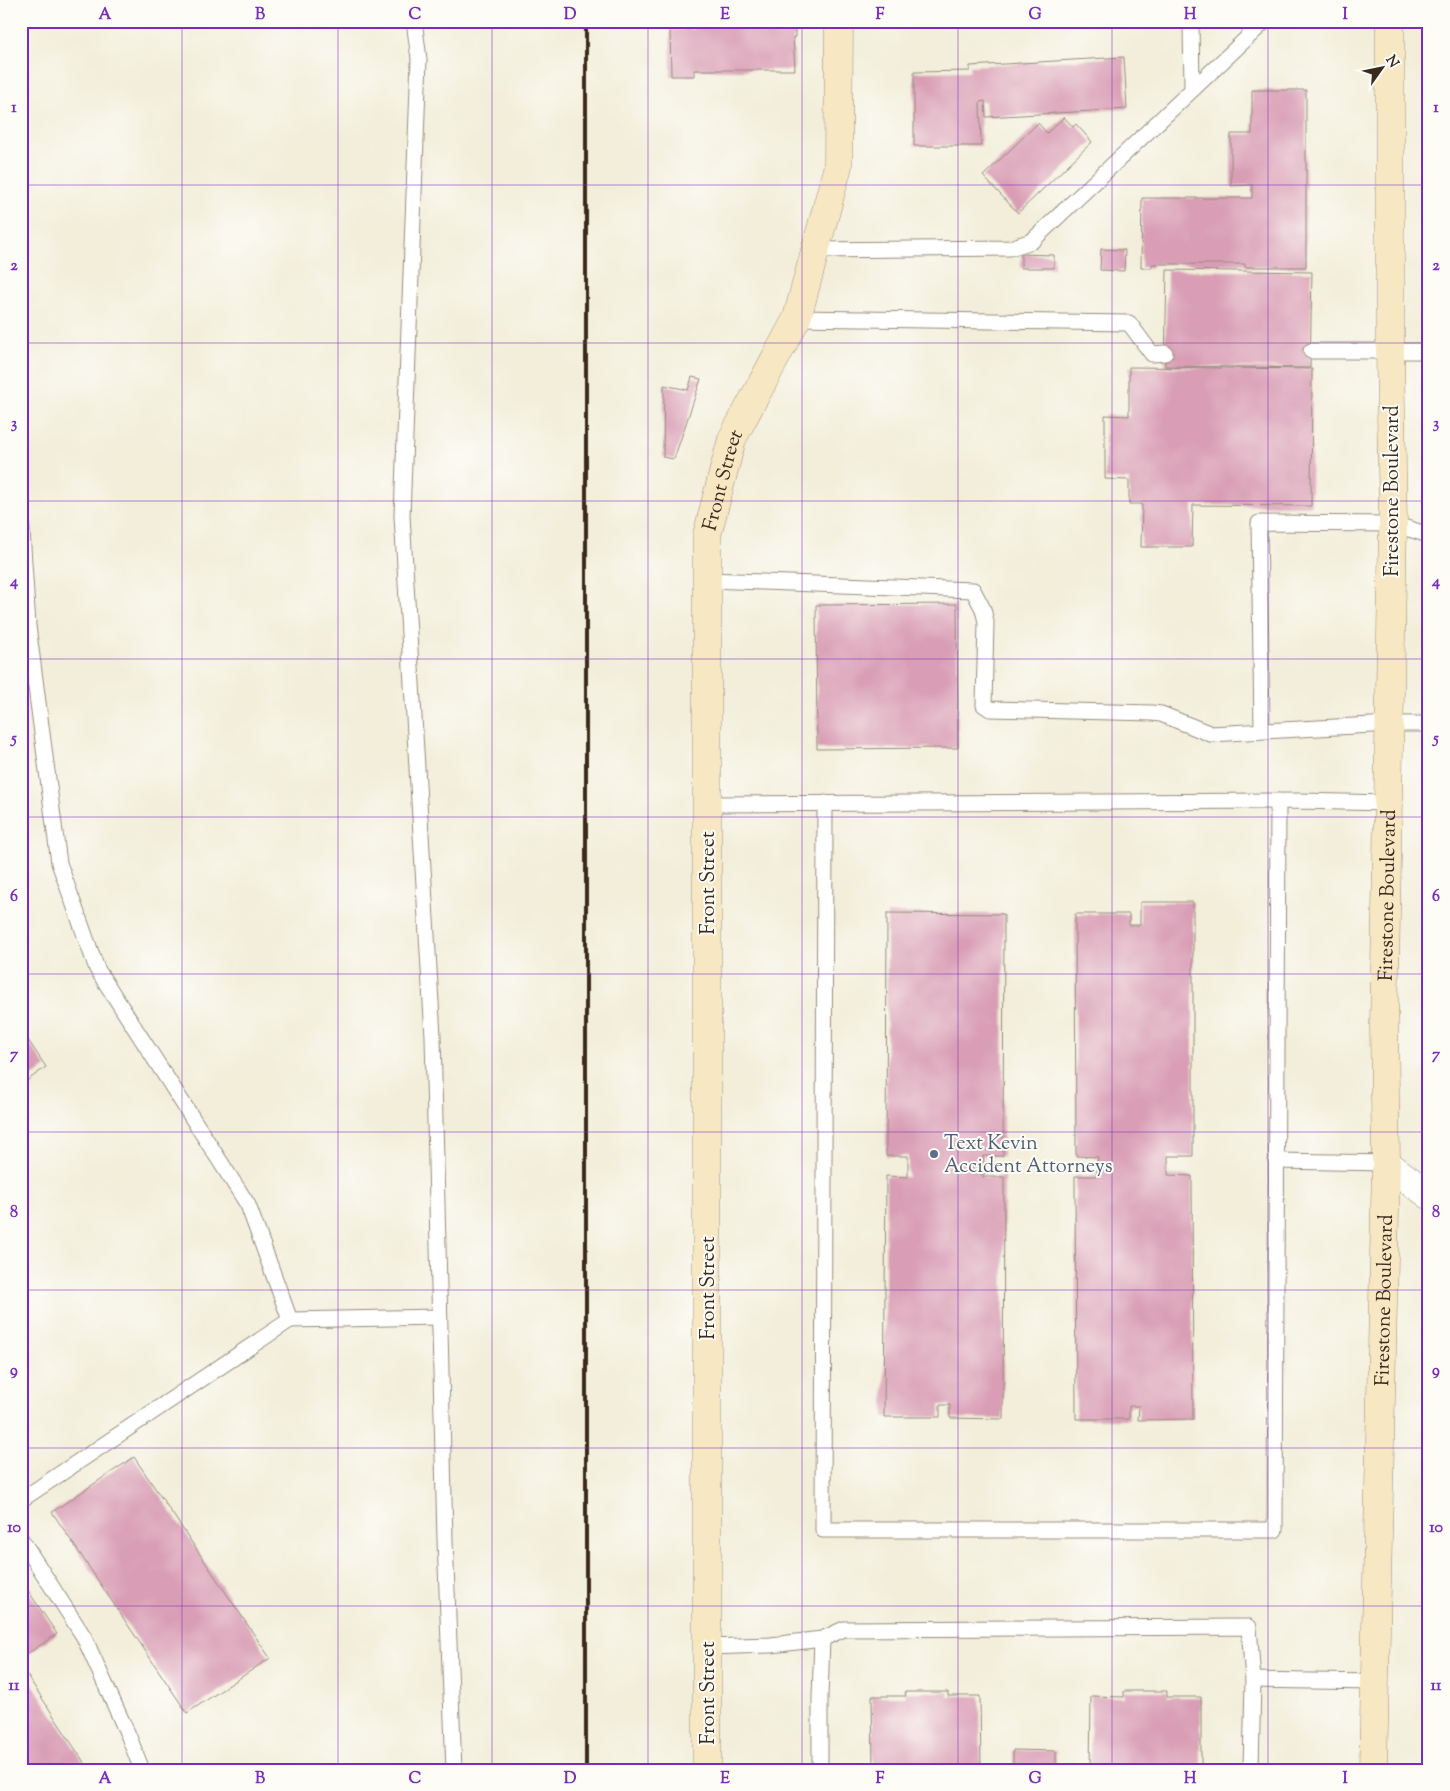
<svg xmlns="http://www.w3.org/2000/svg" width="1450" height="1791" viewBox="0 0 1450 1791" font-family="'Sorts Mill Goudy',serif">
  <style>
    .building { fill: #d99eb5 }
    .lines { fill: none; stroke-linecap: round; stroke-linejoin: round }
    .lane-casing { stroke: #968c7c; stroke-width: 17 }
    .street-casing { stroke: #968c7c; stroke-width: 29 }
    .secondary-casing { stroke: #968c7c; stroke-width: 29 }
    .lane { stroke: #fff; stroke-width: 15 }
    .street { stroke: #fff; stroke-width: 28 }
    .secondary { stroke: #f7e8c3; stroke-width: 28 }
    .rail { stroke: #3b2a1e; stroke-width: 4 }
    .grid { fill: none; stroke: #7b2cbf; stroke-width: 1; stroke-opacity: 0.55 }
    .service-dot { fill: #5c6f8a; stroke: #fdfcf7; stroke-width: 2 }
    .labels { text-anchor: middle; stroke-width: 4; stroke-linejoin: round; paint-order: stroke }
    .street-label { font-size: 20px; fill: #3b2a1e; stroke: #fdfcf7 }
    .service-label { font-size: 20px; fill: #4e5e75; stroke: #fdfcf7; text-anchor: start }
    .neatline { fill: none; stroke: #7b2cbf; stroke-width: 2 }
    .grid-label { font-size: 16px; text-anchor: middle; font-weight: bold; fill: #7b2cbf }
  </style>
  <rect width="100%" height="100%" fill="#fdfcf7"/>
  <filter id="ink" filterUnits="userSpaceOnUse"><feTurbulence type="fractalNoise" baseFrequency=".02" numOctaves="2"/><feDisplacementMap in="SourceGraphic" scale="10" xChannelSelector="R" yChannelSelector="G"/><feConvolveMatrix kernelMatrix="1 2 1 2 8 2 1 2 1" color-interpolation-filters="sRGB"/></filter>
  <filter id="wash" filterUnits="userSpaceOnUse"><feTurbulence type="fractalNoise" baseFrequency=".0096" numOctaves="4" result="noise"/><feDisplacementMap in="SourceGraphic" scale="20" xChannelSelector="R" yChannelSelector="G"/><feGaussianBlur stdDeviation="1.12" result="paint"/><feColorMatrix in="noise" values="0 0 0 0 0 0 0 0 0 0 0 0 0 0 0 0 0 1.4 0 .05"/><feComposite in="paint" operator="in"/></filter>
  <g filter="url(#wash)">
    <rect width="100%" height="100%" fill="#f2eeda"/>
    <g id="blocks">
      <g class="building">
        <path d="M693,21H795V37H793L795,70H694V76H671L670,30L693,29Z"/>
        <path d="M1124,57L1127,109L986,117L985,101L980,102L981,146H914V72L970,71V66Z"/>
        <path d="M1252,90H1306V267H1245V264H1152V268L1141,267L1142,198H1252V185L1231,186V134H1252Z"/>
        <path d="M1064,117L1073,127L1076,124L1092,142L1018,213L983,176L1038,123L1047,133Z"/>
        <path d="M1101,249L1125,250L1124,271L1100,270Z"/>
        <path d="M1021,254L1054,255V268H1021Z"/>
        <path d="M1167,270L1312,272L1310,368L1165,366Z"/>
        <path d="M1129,367L1312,369L1311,506L1193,505L1192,547H1141L1142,504H1129V480L1105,479V415L1129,416Z"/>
        <path d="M692,377L701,379L674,459L663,457L664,385L688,390Z"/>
        <path d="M957,604L958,748L817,749L816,605Z"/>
        <path d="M1140,902H1193V1156H1168V1175L1192,1176L1193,1419L1138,1420L1139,1406H1129V1419H1076L1075,1176H1097L1098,1157L1076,1156L1075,914H1129V925H1140Z"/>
        <path d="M887,913L1004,914L1003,1156H983V1177H1004L1003,1419L950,1418V1405H940V1417H884L886,1176L908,1177V1156H886Z"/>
        <path d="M24,1034L46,1067L21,1085V1036Z"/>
        <path d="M134,1457L270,1658L187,1713L52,1512Z"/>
        <path d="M21,1580L57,1634L21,1658Z"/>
        <path d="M21,1666L89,1770H21Z"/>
        <path d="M1124,1691H1167V1697H1201V1770H1090L1091,1696L1124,1697Z"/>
        <path d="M905,1692H948V1696H980L981,1770H873L872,1696H906Z"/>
        <path d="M1013,1750L1056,1751V1770H1013Z"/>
      </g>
    </g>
  </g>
  <g filter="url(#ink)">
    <use href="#blocks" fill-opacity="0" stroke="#968c7c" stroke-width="1"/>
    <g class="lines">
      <g class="lane-casing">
        <g id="lane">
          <path d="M414,21L419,59L402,516L433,1036L445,1540L454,1770"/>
          <path d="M1191,21L1192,89"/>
          <path d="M816,250L1010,248L1032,241L1265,21"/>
          <path d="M797,318L1129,323L1152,354L1165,353"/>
          <path d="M1311,351H1429"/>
          <path d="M21,516L28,626L59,863L97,969L248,1205L290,1320L21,1500"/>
          <path d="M707,580L973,590L983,609L986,622L984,705L990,709L1152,713L1161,714L1211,734L1390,724H1429"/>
          <path d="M1262,730L1259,523L1393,524L1429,535"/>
          <path d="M825,803L823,1530H1275L1278,801"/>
          <path d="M707,804L1299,801L1388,803"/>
          <path d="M1276,1161L1386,1163"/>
          <path d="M290,1320L439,1317"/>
          <path d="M21,1539L84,1637L129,1737L142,1770"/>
          <path d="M707,1647L771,1645L822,1639L844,1629L1249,1627L1253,1680L1375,1682"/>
          <path d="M820,1770V1697L822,1639"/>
          <path d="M1251,1770L1253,1680"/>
        </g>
      </g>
      <g class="street-casing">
        <path id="street" d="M1386,1163L1429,1195"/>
      </g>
      <g class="secondary-casing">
        <g id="secondary">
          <path id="s1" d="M707,1770V535L732,439L797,318L838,166L839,21"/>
          <path id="s2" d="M1373,1770L1386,1163L1384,1026L1393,524L1390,352V21"/>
        </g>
      </g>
      <use href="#lane" class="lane"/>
      <use href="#street" class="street"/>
      <use href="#secondary" class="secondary"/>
      <path class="rail" d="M586,21V1770"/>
    </g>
  </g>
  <path class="grid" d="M182,21V1770M338,21V1770M492,21V1770M648,21V1770M802,21V1770M958,21V1770M1112,21V1770M1268,21V1770M21,185H1429M21,343H1429M21,501H1429M21,659H1429M21,817H1429M21,974H1429M21,1132H1429M21,1290H1429M21,1448H1429M21,1606H1429"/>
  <circle class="service-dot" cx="934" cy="1154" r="5"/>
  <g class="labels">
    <g class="street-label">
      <text dy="7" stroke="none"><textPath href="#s1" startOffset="1292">Front Street</textPath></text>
      <text transform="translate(1391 491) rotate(-90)" y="7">Firestone Boulevard</text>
      <text transform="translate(707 883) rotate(-90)" y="7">Front Street</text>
      <text dy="7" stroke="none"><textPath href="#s2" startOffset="875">Firestone Boulevard</textPath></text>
      <text transform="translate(707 1288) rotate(-90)" y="7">Front Street</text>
      <text dy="7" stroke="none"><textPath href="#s2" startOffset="470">Firestone Boulevard</textPath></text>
      <text transform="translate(707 1693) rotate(-90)" y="7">Front Street</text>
    </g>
    <g class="service-label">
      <text x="944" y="1149">Text Kevin<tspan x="944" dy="23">Accident Attorneys</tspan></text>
    </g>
  </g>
  <rect width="1450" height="1791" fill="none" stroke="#fdfcf7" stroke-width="55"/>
  <g transform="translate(1382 68) rotate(57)" stroke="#fdfcf7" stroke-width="4" paint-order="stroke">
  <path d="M0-4L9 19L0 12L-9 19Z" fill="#3b2a1e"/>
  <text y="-8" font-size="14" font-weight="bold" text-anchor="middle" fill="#3b2a1e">N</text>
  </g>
  <rect x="28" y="28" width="1394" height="1736" class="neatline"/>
  <g class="grid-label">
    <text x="105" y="19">A</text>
    <text x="260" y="19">B</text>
    <text x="415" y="19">C</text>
    <text x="570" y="19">D</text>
    <text x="725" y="19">E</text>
    <text x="880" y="19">F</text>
    <text x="1035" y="19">G</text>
    <text x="1190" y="19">H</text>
    <text x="1345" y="19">I</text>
    <text x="14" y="112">1</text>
    <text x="1436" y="112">1</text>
    <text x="14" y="270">2</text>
    <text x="1436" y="270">2</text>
    <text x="14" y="428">3</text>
    <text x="1436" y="428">3</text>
    <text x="14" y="586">4</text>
    <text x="1436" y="586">4</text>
    <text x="14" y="743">5</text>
    <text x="1436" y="743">5</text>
    <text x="14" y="901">6</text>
    <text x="1436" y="901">6</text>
    <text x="14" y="1059">7</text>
    <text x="1436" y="1059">7</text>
    <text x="14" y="1217">8</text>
    <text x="1436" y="1217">8</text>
    <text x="14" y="1375">9</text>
    <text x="1436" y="1375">9</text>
    <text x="14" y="1532">10</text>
    <text x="1436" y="1532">10</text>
    <text x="14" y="1690">11</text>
    <text x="1436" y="1690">11</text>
    <text x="105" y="1783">A</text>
    <text x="260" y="1783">B</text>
    <text x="415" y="1783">C</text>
    <text x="570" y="1783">D</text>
    <text x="725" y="1783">E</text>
    <text x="880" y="1783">F</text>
    <text x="1035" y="1783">G</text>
    <text x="1190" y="1783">H</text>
    <text x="1345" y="1783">I</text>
  </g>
</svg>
